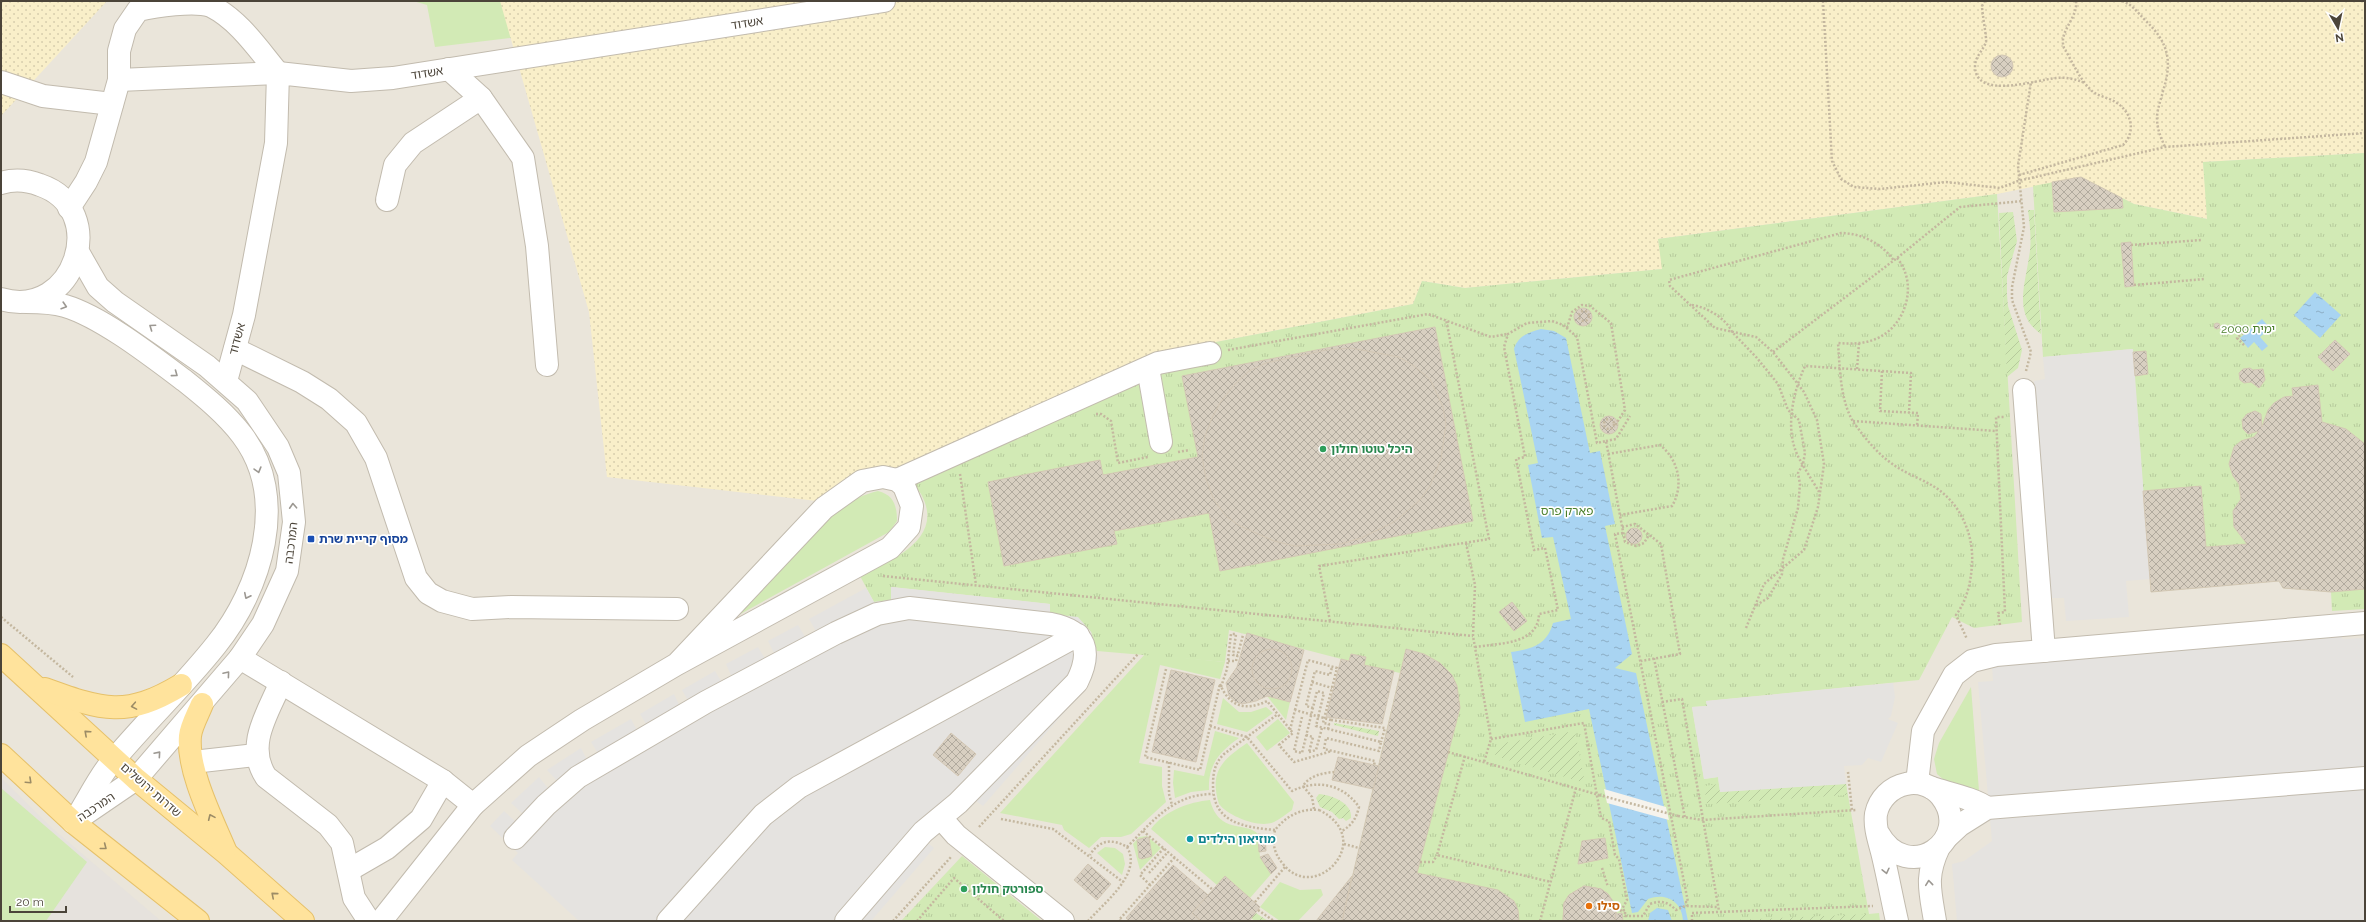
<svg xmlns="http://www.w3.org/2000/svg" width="2366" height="922" viewBox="0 0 2366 922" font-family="Raleway,'Noto Sans Hebrew',sans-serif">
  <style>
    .residential { fill: #eae5da }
    .industrial { fill: #e6e2dd }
    .grass { fill: #d2eab5 }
    .sand { fill: url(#sand-dots) }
    .park { fill: url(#park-tufts) }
    .garden { fill: url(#garden-furrows) }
    .parking { fill: #e5e3e0 }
    .water { fill: url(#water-ripples) }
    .pier { fill: #f6f3ec }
    .building { fill: url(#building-cross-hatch); stroke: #d3c7b4 }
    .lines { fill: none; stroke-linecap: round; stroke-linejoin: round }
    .minor-casing { stroke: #c2bbae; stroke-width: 24 }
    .major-casing { stroke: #e6c16a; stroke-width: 24 }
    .path { stroke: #c4b79f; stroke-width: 2.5; stroke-dasharray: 2 2; stroke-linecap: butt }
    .minor { stroke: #fff; stroke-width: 22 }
    .major { stroke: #ffe39c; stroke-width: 22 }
    .path-bridge { stroke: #c4b79f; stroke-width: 2.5; stroke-dasharray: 2 2; stroke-linecap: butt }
    .oneway { stroke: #9c9892 }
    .oneway2 { stroke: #9c8c66 }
    .leisure-dot { fill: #2e9e5b; stroke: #fff; stroke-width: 1.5 }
    .transit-dot { fill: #1a4fb4; stroke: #fff; stroke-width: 1.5 }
    .culture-dot { fill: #0f9aa8; stroke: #fff; stroke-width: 1.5 }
    .food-dot { fill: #e8710a; stroke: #fff; stroke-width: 1.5 }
    .labels { text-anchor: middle; stroke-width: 3.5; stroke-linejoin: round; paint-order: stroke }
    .street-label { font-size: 12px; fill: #4b4439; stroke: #fff }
    .park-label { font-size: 12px; fill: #4a7f2a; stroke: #fff }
    .leisure-label { font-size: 12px; font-weight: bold; fill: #27864d; stroke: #fff; text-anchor: start }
    .transit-label { font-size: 12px; font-weight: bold; fill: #164399; stroke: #fff; text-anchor: start }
    .culture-label { font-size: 12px; font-weight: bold; fill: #0d838f; stroke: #fff; text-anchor: start }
    .food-label { font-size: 12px; font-weight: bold; fill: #c56008; stroke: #fff; text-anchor: start }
  </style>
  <defs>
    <pattern id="sand-dots" width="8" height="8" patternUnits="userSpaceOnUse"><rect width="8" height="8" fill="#f9efc9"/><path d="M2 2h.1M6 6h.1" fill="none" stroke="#d7cead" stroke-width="1.8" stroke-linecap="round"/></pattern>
    <pattern id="park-tufts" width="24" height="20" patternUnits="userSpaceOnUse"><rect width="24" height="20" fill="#d2eab5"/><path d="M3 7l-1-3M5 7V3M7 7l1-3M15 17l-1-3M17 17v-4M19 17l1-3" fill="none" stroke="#b6ca9c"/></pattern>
    <pattern id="garden-furrows" width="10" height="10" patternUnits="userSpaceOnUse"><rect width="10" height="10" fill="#d2eab5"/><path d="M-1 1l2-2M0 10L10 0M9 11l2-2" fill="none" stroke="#b6ca9c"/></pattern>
    <pattern id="water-ripples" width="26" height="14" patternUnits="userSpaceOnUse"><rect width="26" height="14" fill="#a9d4f2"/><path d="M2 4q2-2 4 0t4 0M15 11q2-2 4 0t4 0" fill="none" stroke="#8caec5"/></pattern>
    <pattern id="building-cross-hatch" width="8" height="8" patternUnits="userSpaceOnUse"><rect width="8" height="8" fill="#d8cfc1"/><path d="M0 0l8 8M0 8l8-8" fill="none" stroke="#b1aa9e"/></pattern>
  </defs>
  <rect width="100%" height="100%" fill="#f6f3ec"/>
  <rect class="residential" x="1" y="1" width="2364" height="920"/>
  <path class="industrial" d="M1,778L53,829L161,921H1Z"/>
  <g class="grass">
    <path d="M413,1H816L435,47L427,5Z"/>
    <path d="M878,491C894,495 897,506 897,521L889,532L724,623C763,582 823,503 878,491Z"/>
    <path d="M1145,654L1225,662L1220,679L1160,665L1139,763L1162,767V786L1166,802L1131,834L1121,837H1101L1089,848L1064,830L1062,825L1000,813Z"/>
    <path d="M1971,687L1979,791L1944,780L1937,774L1934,759L1939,743Z"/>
    <path d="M1267,696L1290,702L1286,720Z"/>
    <path d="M1223,698L1239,712H1251L1266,707L1273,713L1247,732L1217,724Z"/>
    <path d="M1278,719L1290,733L1267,751L1256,737Z"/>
    <path d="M1215,731L1239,738C1219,752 1208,765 1209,790L1191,792L1175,798L1173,783L1174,770L1204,776Z"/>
    <path d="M1247,743L1294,802L1292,810C1286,814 1280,819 1274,822C1260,829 1228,816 1219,804C1209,772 1222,760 1247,743Z"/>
    <path d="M1,788L87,862L46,921H1Z"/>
    <path d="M1210,800C1219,835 1246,821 1258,834L1260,857L1271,874L1250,898L1225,877L1217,885L1151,829C1164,811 1189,802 1210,800Z"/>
    <path d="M1147,836L1161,848L1140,870L1133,844L1139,837Z"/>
    <path d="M1105,847L1115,848L1123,854L1125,864L1122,875L1097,853Z"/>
    <path d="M1280,882L1300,890L1321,889L1323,895L1298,921H1280L1260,907Z"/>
  </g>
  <g class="sand">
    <path d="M1,1H107L1,116Z"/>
    <path d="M500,1H2365V153L2203,162L2208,219L2134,204L2081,177L1997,194L1658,239L1663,269L1465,288L1422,281L1413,304L1164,352L899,472L817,501L607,477L589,312Z"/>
  </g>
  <g class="park">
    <path d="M2365,153V609L2332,611L2331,592L2283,588L2279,581L2151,592L2132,349L2043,357L2033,186L2081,177L2134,204L2207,219L2203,162Z"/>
    <path d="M1997,194L2022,622L1974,628L1952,617L1919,680L1706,701L1707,706L1692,707L1704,779L1718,777L1720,792L1846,784L1869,914L1879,913L1880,921H1342L1400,673L1364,665L1366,657L1351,654L1349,661L1229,630L1225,662L1097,651L1091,632L1078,618L1049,614L1050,604L892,587L891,600L874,602L860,576C891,560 946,539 921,494C916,486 905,478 899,472L1164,352L1413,304L1422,281L1465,288L1662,269L1658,239Z"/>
    <path d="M962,856L1042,921H901Z"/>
  </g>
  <g class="garden">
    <path d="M2028,210H2034L2041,334C2013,315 2025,285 2029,257C2032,242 2030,226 2028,210Z"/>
    <path d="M2013,212L2017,241L2007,276V295L2008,306L2022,350L2018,368L2007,377L1999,213Z"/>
    <path d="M1334,723L1379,731L1378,736L1334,725Z"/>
    <path d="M1575,731L1585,783L1495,756L1497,744Z"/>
    <path d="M1719,784L1720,792L1846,784L1847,795L1707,804L1704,786Z"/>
    <path d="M1319,794C1331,795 1353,803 1351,818L1346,821L1343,818L1339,819L1332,812L1320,807L1316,798Z"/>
    <path d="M1256,913L1268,921H1255L1251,918Z"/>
    <path d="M1869,914L1870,921H1710Z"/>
  </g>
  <g class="parking">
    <path d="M2133,349L2150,579L2126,581L2129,617L2066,621L2064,598H2052L2034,381L2045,379L2043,357Z"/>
    <path d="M891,587L1050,604V614L1078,617L1091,632L1098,658L1093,675L1088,685L983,806L972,798L942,834L935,832L924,840L934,848L871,921H579L512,860L518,853L490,826L504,811L516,822L523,814L511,803L539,777L551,792L560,784L547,770L581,748L588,762L599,755L591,742L631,719L639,734L649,729L640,714L674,694L681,709L690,704L682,690L715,671L724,686L733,680L726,664L758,647L767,662L776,657L768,641L798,625L807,640L817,633L809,619L866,588L874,602L891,600Z"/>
    <path d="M2339,618L2342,639L2365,638V921H1957L1952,864L1964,861L1992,841L1978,682L1993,681L1991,650Z"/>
    <path d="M1893,683L1895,697L1891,716L1888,719L1898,723L1881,762L1868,758L1862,765L1844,766L1846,784L1720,792L1718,777L1704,779L1692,707L1707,706L1706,701Z"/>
  </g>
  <g class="water">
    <path d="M2315,292L2341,315L2320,338L2294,315Z"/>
    <path d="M2262,319L2270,328L2260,337L2268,346L2262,351L2254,342L2248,348L2240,338Z"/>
    <path d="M1541,329L1554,331L1566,338L1590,453L1600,451L1615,524L1605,526L1632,654L1615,668L1636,673L1688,921H1683C1682,901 1666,892 1648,899L1638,912L1632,913L1589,709L1525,722L1511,652C1532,649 1547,645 1553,623L1571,619L1553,537L1542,538L1528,465L1538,463L1514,349C1518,336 1529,332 1541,329Z"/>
    <path d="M1657,908L1668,910L1672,921H1648L1650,913Z"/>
  </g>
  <path class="pier" d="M1604,789L1666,807L1669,820L1607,803Z"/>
  <g class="building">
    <circle cx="2002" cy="66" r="11"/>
    <path d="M2081,177L2122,198L2123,208L2054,212L2052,182Z"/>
    <path d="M2131,242L2134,286L2125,287L2121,243Z"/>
    <circle cx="1583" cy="317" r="9"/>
    <circle cx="2217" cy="326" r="3"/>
    <path d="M1435,327L1473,521L1220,571L1209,513L1114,531L1117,544L1004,566L988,482L1100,460L1103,475L1198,457L1182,376Z"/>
    <path d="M2335,340L2350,354L2333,371L2318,357Z"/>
    <path d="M1351,348L1399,357L1414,366L1430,379L1443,407L1446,424L1441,459L1430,486L1420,500L1394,522L1361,538L1341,544L1295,546L1274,541L1238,525L1225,515L1214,500L1206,479L1202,456L1205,436L1212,418L1220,403L1234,385L1249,371L1266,363L1326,350Z"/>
    <path d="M2146,351L2148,374L2135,376L2133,352Z"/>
    <path d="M2250,368L2253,370L2263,369L2265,380L2259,388L2251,382L2244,383L2240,380L2239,373L2243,369Z"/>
    <path d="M2318,385L2322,422L2346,429L2365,444V589L2331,592L2283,588L2279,581L2151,592L2143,491L2201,486L2206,547L2247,544L2234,527L2233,511L2241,499L2239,484L2233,476L2229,464L2234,447L2241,441L2254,437L2259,431L2248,434L2243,429L2242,420L2247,414L2255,411L2261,414L2262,427L2268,410L2274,403L2284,397L2293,396L2292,388Z"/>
    <circle cx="1609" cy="425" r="9"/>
    <circle cx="1634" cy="536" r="8"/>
    <path d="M1512,602L1527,621L1514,631L1499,612Z"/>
    <path d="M1247,633L1304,650L1290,702L1267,696L1256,701L1242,704L1236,702L1229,696L1226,683L1237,667Z"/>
    <circle cx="1272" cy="669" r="20"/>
    <path d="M1406,649L1424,654L1440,663L1452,675L1457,686L1460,708L1417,873L1498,890L1514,901L1518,910L1519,921H1342Z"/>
    <path d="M1351,654L1366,657L1364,665L1394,671L1382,724L1326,717L1341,659L1349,661Z"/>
    <path d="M1171,670L1215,680L1196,762L1152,752Z"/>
    <path d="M951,733L976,754L958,776L933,755Z"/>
    <path d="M1338,757L1379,766L1373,789L1332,780Z"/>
    <path d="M1258,834L1265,835L1266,851L1259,852Z"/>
    <path d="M1147,837L1149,838L1152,856L1142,859L1139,858L1137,840Z"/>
    <path d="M1605,838L1608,858L1578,864L1582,841Z"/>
    <path d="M1268,854L1277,868L1271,874L1260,857Z"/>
    <path d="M1088,864L1111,884L1097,900L1074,880Z"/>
    <path d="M1173,865L1208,895L1192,913L1201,921H1129L1126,918Z"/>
    <path d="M1225,876L1260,907L1249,921H1201L1192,913Z"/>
    <path d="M1352,876L1342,921H1316Z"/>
    <path d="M1584,886L1601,889L1608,894L1613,901L1617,914L1622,913L1623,921H1563L1564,903L1569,895Z"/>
    <path d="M1584,886L1601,889L1608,894L1616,909L1615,921H1563L1564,903L1569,895Z"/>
  </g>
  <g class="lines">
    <g class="minor-casing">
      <g id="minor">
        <path d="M449,69L481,98L523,158L537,246L547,365"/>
        <path d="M119,80L278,73"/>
        <path d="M1,82L43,96L112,104"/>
        <path d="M1,183C14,179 27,180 40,185C111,209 75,321 1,299"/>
        <path d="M387,200L395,165L413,143L481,98"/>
        <path d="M69,208L86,182L96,162L119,80V51L125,29L138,10C155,6 195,0 211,6C239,20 258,49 278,73"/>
        <path d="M26,302C39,302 52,302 65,306C102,317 153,357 185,381C205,397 226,414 242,435C290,498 261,589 216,645C182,688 141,726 107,768C96,783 87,801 77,817"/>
        <path d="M235,349L302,382L329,399L356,423L376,458L416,578L428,593L442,601L472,609L511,607L677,609"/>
        <path d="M1148,368L1161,442"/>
        <path d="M226,381L244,315L276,143L278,73L351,81L393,78L884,1"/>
        <path d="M2024,390L2044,651"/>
        <path d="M897,480L1158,363L1210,353"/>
        <path d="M240,658L443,781L473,805L381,921"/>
        <path d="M281,682C268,713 245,745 266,777L328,825L342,843L354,898L369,921"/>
        <path d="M193,762L256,755"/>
        <path d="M1917,783L1923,731L1954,675L1972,661L1996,655L2365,623"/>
        <path d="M1932,788C1947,793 1976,799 1987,808"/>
        <path d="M473,805L528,756L582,720L677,664L890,548L909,527L912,506L904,486L897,480L883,477L862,481L824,508L677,664"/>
        <path d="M941,818L956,835L1063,921"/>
        <path d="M73,822L136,779L240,658L263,624L287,571L294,522L289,473L278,447L247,401L207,366L115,302L98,287L78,252"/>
        <path d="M1878,833C1908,887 1975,839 1941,796C1933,786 1919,781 1906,784C1891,787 1879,799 1876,814C1874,828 1880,843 1883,856C1888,877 1892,899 1897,921"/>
        <path d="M515,838L546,805L578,777L706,702L836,633L877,614L909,608L1051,624C1087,631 1092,652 1077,682L958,803L923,832L846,921"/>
        <path d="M1946,838L1960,825L1987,808L2365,778"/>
        <path d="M349,870L387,848L421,819L443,781"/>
        <path d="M668,921L763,815L799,787L1078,635"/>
        <path d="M1935,921C1930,890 1925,877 1939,847"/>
      </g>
    </g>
    <g class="major-casing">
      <g id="major">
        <path d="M1,655L136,779L226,853L303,921"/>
        <path d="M45,689C103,710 126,718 181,685"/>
        <path d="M202,704C198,714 191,726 190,736C187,770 212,819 225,850"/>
        <path d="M1,755L73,822L198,921"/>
      </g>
    </g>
    <g class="path">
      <path d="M1823,1L1832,161L1841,179L1854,187L1880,189L1946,182L2000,188L2018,181L2165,147L2365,133"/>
      <path d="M1985,1L1982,6C1982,13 1987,39 1986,42C1983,51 1975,56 1975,67C1976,100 2036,80 2056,78C2067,77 2075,79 2085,83"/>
      <path d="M2122,1C2133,5 2137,12 2145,20C2168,42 2173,60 2163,91C2161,100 2157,109 2157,118C2157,129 2161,138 2165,147"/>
      <path d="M2019,175L2123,145C2136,132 2132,113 2117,103C2109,97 2097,97 2090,89C2079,78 2072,61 2064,48C2058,31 2078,19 2076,1"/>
      <path d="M2131,245L2202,240"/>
      <path d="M1897,258C1918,283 1907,324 1878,338C1865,344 1852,344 1838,343C1840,369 1840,401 1854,423C1865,438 1876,452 1891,463C1904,473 1920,478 1933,486C1960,502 1974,534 1972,564C1971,582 1967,600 1956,615L1967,639"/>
      <path d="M2134,285L2205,279"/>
      <path d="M1692,305C1706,307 1726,318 1732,332L1757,358L1778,384L1788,410L1799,420L1805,453L1803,464L1798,473L1800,484L1798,508L1783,559L1782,574L1768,598L1755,606"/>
      <circle cx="1584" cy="316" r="5"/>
      <path d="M1567,328L1572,312L1582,305L1590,306L1611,323L1625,410L1614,427"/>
      <path d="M2244,345L2237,338L2250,327"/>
      <path d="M1228,350L1428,314L1491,337L1507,334"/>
      <path d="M1773,352L1897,258L1960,207L2023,201"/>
      <path d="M1857,369L1859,343"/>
      <path d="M1882,371L1880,411L1918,413L1917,426"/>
      <path d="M2026,371L2031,352L2012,300V287L2024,227L2018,166L2031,82"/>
      <path d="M1096,414H1101L1111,421L1118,463L1148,457"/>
      <circle cx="1609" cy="424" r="5"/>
      <path d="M1853,421L1996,431"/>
      <path d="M1606,441L1616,439L1630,416"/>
      <path d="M1178,452L1190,450"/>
      <path d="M1608,454L1660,445C1679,460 1684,486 1672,506L1620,515"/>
      <path d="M960,474L976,585"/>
      <path d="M1819,492C1813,481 1799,461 1795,449C1786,423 1794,390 1805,366L1911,373L1909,413"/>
      <path d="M1622,527L1635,524L1661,544L1680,654L1641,661"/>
      <path d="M1623,533L1615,534L1688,902H1686L1687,906"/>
      <path d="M1466,543L1475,585L1473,636L1491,739L1484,762"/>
      <path d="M883,576L1473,636"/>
      <path d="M1,617L73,677"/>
      <path d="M1330,621L1319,566L1489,539L1446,319"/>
      <path d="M2000,625L1998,613L2005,612L1996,417H2005"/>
      <path d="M1746,628L1764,584L1804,550L1818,507L1824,464L1817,420L1804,392L1773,352L1756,337L1715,328L1670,286L1669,280L1841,233C1861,233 1883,244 1894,261"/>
      <path d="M1475,647C1499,643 1538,645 1539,614L1558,610L1545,548L1534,550L1516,459L1525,457L1504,347L1508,334L1527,323L1552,321L1563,325L1577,337L1597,443L1606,441L1625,542L1636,546L1644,543L1649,535"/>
      <path d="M1654,658L1685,818"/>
      <path d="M1228,661H1236L1243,635"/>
      <path d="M1166,669L1145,757L1200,770L1220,684"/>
      <path d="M1312,682L1332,688"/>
      <path d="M1220,684C1229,706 1245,712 1267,701L1293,733L1279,745L1294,762L1332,751"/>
      <path d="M1221,687L1227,669L1231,634H1236L1233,655H1238"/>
      <path d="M1662,702L1682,699L1719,911"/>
      <path d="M1313,708L1306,706L1315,671L1330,675L1332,667"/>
      <path d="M1295,710L1308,660L1337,668L1323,723L1329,724L1328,729"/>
      <path d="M1302,717L1294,751L1302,753L1317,691L1324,693L1316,726L1381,742L1379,751L1326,738L1324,749L1375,761L1374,765"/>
      <path d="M1331,720L1385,728L1381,742"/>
      <path d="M1210,726L1247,737L1292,791C1317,779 1343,784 1359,807C1356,819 1352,825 1342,831"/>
      <path d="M1306,735L1313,737L1309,752"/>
      <path d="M1491,739L1584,723L1601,818L1609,821L1615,855L1619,859L1627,900L1621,911L1625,910V916H1643L1650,904C1661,900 1668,902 1676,910L1685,906L1718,907"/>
      <path d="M1309,752L1316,750L1322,728"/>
      <path d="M1448,752L1599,795"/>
      <path d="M1465,756L1437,855L1551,882"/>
      <path d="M1169,762V794L1172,805"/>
      <path d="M1848,772L1852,810"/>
      <path d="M1314,809L1312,797L1303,786C1309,776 1322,773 1334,772"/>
      <path d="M1319,810C1378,839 1315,905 1283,864C1274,853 1272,844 1275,830C1286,816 1301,808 1319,810Z"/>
      <path d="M1678,816L1702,820L1856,810"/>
      <path d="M1001,819L1053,829L1123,882"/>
      <path d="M979,827L1138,654"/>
      <path d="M1275,830C1243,827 1213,823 1213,785C1213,772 1215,763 1224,754L1278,714"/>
      <path d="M1143,831L1213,890"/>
      <path d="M1344,844L1359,848"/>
      <path d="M1127,847C1153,821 1173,794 1213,794"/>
      <path d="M1420,862H1433L1437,855"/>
      <path d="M1602,868L1608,887"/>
      <path d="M1149,873L1168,852"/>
      <path d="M1150,885L1140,875L1164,848"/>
      <path d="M1255,902L1285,867"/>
      <path d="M1258,910L1274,921"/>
      <path d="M893,921L951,857"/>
      <path d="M917,921L954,878L1004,921"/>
      <path d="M1088,921C1104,903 1143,873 1127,847C1112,838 1099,840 1090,855"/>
      <path d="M1121,921L1119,920L1175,857"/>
      <path d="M1540,921L1576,788"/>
      <path d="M1692,921V913L1873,906"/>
    </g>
    <use href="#minor" class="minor"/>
    <use href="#major" class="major"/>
    <g class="path-bridge">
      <path d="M1290,730L1295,710L1331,720"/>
      <path d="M1599,795L1678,816"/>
    </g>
  </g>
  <defs><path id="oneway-chevron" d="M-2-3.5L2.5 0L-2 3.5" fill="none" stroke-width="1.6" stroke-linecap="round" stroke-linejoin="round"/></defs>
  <g class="oneway">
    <use href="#oneway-chevron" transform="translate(64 306) rotate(17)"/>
    <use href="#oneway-chevron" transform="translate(152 327) rotate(-145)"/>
    <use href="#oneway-chevron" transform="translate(175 374) rotate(36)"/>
    <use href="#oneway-chevron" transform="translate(258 470) rotate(74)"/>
    <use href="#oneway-chevron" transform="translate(293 506) rotate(-93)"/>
    <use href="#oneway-chevron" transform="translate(247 596) rotate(116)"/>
    <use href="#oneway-chevron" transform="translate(227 674) rotate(-50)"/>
    <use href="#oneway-chevron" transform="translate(158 754) rotate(-49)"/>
    <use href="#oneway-chevron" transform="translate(1886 871) rotate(77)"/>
    <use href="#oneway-chevron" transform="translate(1929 883) rotate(-96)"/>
  </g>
  <g class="oneway2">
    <use href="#oneway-chevron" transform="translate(134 706) rotate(170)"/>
    <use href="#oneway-chevron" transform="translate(87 733) rotate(-138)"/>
    <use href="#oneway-chevron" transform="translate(29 781) rotate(43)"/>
    <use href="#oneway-chevron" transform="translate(211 817) rotate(-114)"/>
    <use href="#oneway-chevron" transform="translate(104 847) rotate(38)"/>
    <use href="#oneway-chevron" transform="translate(274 895) rotate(-139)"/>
  </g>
  <g class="leisure-dot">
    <circle cx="1323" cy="449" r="4"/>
    <circle cx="964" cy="889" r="4"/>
  </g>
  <rect class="transit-dot" x="307" y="535" width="8" height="8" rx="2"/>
  <circle class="culture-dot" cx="1190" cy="839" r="4"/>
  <circle class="food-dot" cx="1589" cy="906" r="4"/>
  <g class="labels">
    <g class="street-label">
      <text transform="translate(747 23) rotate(-9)" y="4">אשדוד</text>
      <text transform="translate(427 73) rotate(-9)" y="4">אשדוד</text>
      <text transform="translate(237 339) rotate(-75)" y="4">אשדוד</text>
      <text transform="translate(291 543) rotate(-83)" y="4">המרכבה</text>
      <text transform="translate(151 790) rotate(41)" y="4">שדרות ירושלים</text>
      <text transform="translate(96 807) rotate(-34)" y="4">המרכבה</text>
    </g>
    <g class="park-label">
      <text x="2248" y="333">ימית 2000</text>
      <text x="1567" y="515">פארק פרס</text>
    </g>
    <g class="leisure-label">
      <text x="1331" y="453">היכל טוטו חולון</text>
      <text x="972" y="893">ספורטק חולון</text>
    </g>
    <g class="transit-label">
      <text x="319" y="543">מסוף קריית שרת</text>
    </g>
    <g class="culture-label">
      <text x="1198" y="843">מוזיאון הילדים</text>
    </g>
    <g class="food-label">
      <text x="1597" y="910">סילו</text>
    </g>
  </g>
  <rect width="2366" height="922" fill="none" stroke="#4b4439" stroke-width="4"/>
  <g transform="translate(2338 28) rotate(171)" stroke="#ffffff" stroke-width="3" paint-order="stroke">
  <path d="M0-3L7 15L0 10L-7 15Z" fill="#4b4439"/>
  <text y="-6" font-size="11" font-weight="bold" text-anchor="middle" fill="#4b4439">N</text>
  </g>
  <path d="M10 906v6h56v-6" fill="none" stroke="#4b4439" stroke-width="2"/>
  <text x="16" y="906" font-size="12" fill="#4b4439" stroke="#ffffff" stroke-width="3" paint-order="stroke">20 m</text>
</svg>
